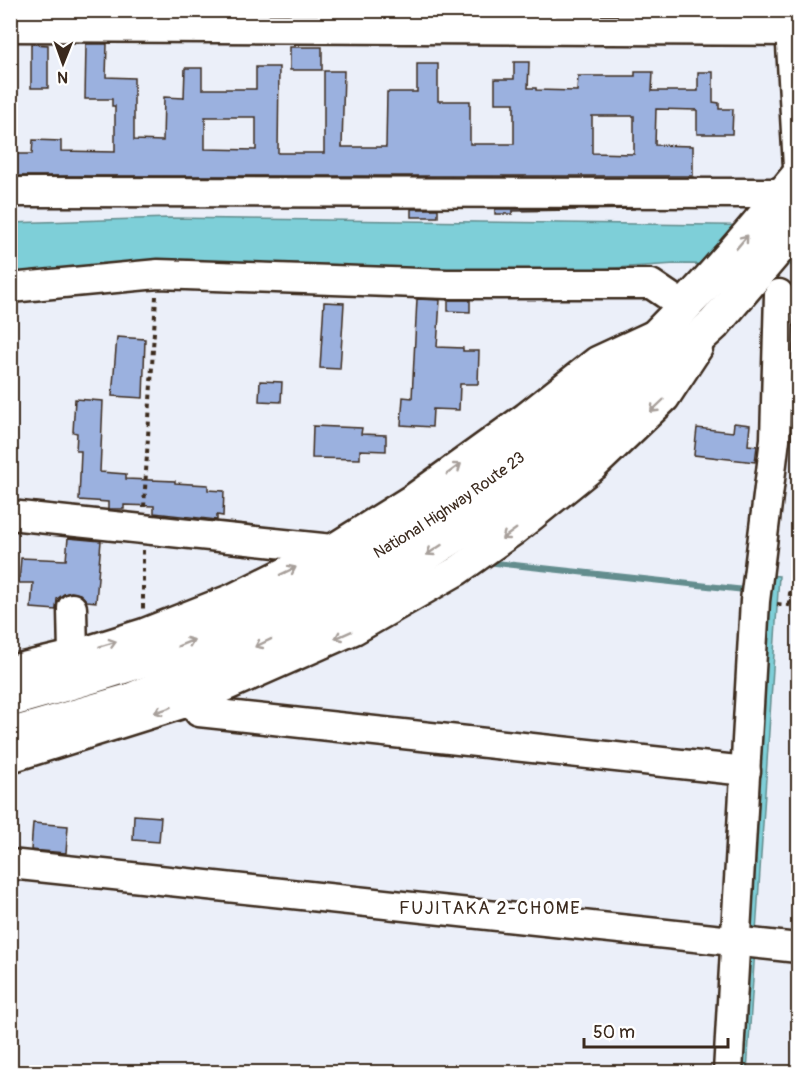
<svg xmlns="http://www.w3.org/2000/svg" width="809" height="1083" viewBox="0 0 809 1083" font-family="Pangolin,sans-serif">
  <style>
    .water { fill: #7ecfd8; stroke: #638d8e; stroke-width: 1.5 }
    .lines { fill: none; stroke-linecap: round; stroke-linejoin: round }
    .stream { stroke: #638d8e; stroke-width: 6 }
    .building { fill: #9bb1df; stroke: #3b2a1e; stroke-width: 1.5; fill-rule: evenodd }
    .minor-casing { stroke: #3b2a1e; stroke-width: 33 }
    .highway-casing { stroke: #3b2a1e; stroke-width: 38 }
    .path { stroke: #3b2a1e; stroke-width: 4; stroke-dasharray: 4.5 4.5; stroke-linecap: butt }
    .minor { stroke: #fff; stroke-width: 28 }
    .highway { stroke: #fff; stroke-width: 33 }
    .oneway { stroke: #a79f9a }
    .labels { text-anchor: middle; stroke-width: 6; stroke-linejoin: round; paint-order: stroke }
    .street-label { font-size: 16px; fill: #3b2a1e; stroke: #fff }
    .neighbourhood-label { font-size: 18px; letter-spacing: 1.5px; fill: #3b2a1e; stroke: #fff }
  </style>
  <rect width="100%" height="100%" fill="#ebeff9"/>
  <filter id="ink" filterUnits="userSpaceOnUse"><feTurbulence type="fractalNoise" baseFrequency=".0167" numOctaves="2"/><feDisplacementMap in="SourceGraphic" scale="12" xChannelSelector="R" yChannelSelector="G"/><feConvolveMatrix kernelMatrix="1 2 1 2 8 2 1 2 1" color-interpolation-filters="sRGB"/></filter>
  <g filter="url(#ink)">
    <g class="water">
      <path d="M169,218L798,226V265L675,264L523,274L11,278L10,223Z"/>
      <path d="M766,575L779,576L747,1072H737Z"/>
    </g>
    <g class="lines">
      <path class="stream" d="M486,562L745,590"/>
    </g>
    <g class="building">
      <path d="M31,44L48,45V88H31Z"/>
      <path d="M86,44H107L106,77L134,78V140L163,141L164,97L184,98L185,68H202V89H256V67H279L278,153H324V71H344L342,147H386L387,92H417V64H438V101H470V144H514V103H495V79H514V62H529L528,88H536V90L577,91L578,76H635V72H653L652,91H698V72H713V102L719,103V109H733L732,134H697V110L656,109L655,145L693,146V176H10V154H32L33,140L61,141V151L115,152V106H112V99H85ZM592,116H634V154L592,153ZM205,117H256V150L205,149Z"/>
      <rect x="290" y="47" width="32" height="23"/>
      <rect x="411" y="209" width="27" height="8"/>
      <path d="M495,209H635L512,211V214H495Z"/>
      <path d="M417,299L440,300L437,347L463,348V351H479L478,384H460L459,410L433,409L432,427L401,425L403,397L412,398Z"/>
      <path d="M448,300H470V312L448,311Z"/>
      <path d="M324,302L344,303L340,369L320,368Z"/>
      <path d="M117,337L145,339L143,398L112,396Z"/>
      <path d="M260,381L282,382L281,402L259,401Z"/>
      <path d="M75,399L103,401L100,472L126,474V479L175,481V483L208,485V490L224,491L223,516L217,515V520L154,513V506L124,505V509H108V502L79,500L81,451H76L77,433L73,432Z"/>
      <path d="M734,423L750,425L748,445L757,446L755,462L694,455L697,428L733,432Z"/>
      <path d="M313,426L362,428L361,434L386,435V451L360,450V459L312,458Z"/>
      <path d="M68,538L101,541L96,602L87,601L80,594L71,592L64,594L57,599L56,610L31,608L33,583H19L21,558L66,560Z"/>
      <path d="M134,815L161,817L159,842L133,840Z"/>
      <path d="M33,823L68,826L66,853L31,850Z"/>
    </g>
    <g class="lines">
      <g class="minor-casing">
        <g id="minor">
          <path d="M789,10L798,167"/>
          <path d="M10,27L798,31"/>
          <path d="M10,192L784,193"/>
          <path d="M10,288L158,274L447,284H651L685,307"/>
          <path d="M10,515L332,549"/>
          <path d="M72,608L73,655"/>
          <path d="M10,670L73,655L144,633L233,598L332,549L415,497L526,417L597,361L651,336"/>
          <path d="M195,700L199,712L746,771"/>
          <path d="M10,758L195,700L354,630L457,571L515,530L594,466L665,398L698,348"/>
          <path d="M10,864L798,948"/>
          <path d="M728,1072L755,601L775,439L779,294"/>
        </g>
      </g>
      <g class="highway-casing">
        <g id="highway">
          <path id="s1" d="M10,700C48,689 85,679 122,667C263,621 398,549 515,460C531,447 549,435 565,421C651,348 727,263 798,176"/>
          <path d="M10,735L131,700L257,646L326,612L405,568L492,512L584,443L714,324L798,225"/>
        </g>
      </g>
      <g class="path">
        <path d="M144,507L156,296"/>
        <path d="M143,550V609"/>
        <path d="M777,604L798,606"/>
        <path d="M789,605L790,593L798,594"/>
      </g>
      <use href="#minor" class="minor"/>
      <use href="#highway" class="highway"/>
    </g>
    <defs><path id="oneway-shaft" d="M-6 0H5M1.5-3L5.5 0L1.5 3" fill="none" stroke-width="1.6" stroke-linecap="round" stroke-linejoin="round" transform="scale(1.5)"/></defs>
    <g class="oneway">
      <use href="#oneway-shaft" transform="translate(742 242) rotate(-50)"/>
      <use href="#oneway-shaft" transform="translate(657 406) rotate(136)"/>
      <use href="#oneway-shaft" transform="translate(454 469) rotate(-36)"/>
      <use href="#oneway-shaft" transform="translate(509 534) rotate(144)"/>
      <use href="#oneway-shaft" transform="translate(434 550) rotate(147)"/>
      <use href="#oneway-shaft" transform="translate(288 571) rotate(-26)"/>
      <use href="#oneway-shaft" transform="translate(343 635) rotate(156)"/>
      <use href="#oneway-shaft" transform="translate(186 643) rotate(-22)"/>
      <use href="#oneway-shaft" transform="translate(263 643) rotate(154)"/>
      <use href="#oneway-shaft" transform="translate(108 644) rotate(-17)"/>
      <use href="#oneway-shaft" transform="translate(163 710) rotate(162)"/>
    </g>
  </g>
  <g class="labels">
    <g class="street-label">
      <text dy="6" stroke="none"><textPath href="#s1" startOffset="483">National Highway Route 23</textPath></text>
    </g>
    <g class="neighbourhood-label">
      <text x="490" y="914">FUJITAKA 2-CHOME</text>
    </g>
  </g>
  <rect width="809" height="1083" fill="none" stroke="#fff" stroke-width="36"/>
  <rect x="18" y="18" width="773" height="1047" fill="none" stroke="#3b2a1e" stroke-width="2" filter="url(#ink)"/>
  <g transform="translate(63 63) rotate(181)" stroke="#ffffff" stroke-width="4.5" paint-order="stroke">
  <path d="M0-4.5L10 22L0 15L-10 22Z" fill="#3b2a1e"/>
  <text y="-9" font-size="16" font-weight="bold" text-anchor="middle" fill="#3b2a1e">N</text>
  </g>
  <path d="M584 1038v9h144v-9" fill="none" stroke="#3b2a1e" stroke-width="3"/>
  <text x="593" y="1038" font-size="18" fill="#3b2a1e" stroke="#ffffff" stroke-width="4.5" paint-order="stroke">50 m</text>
</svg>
